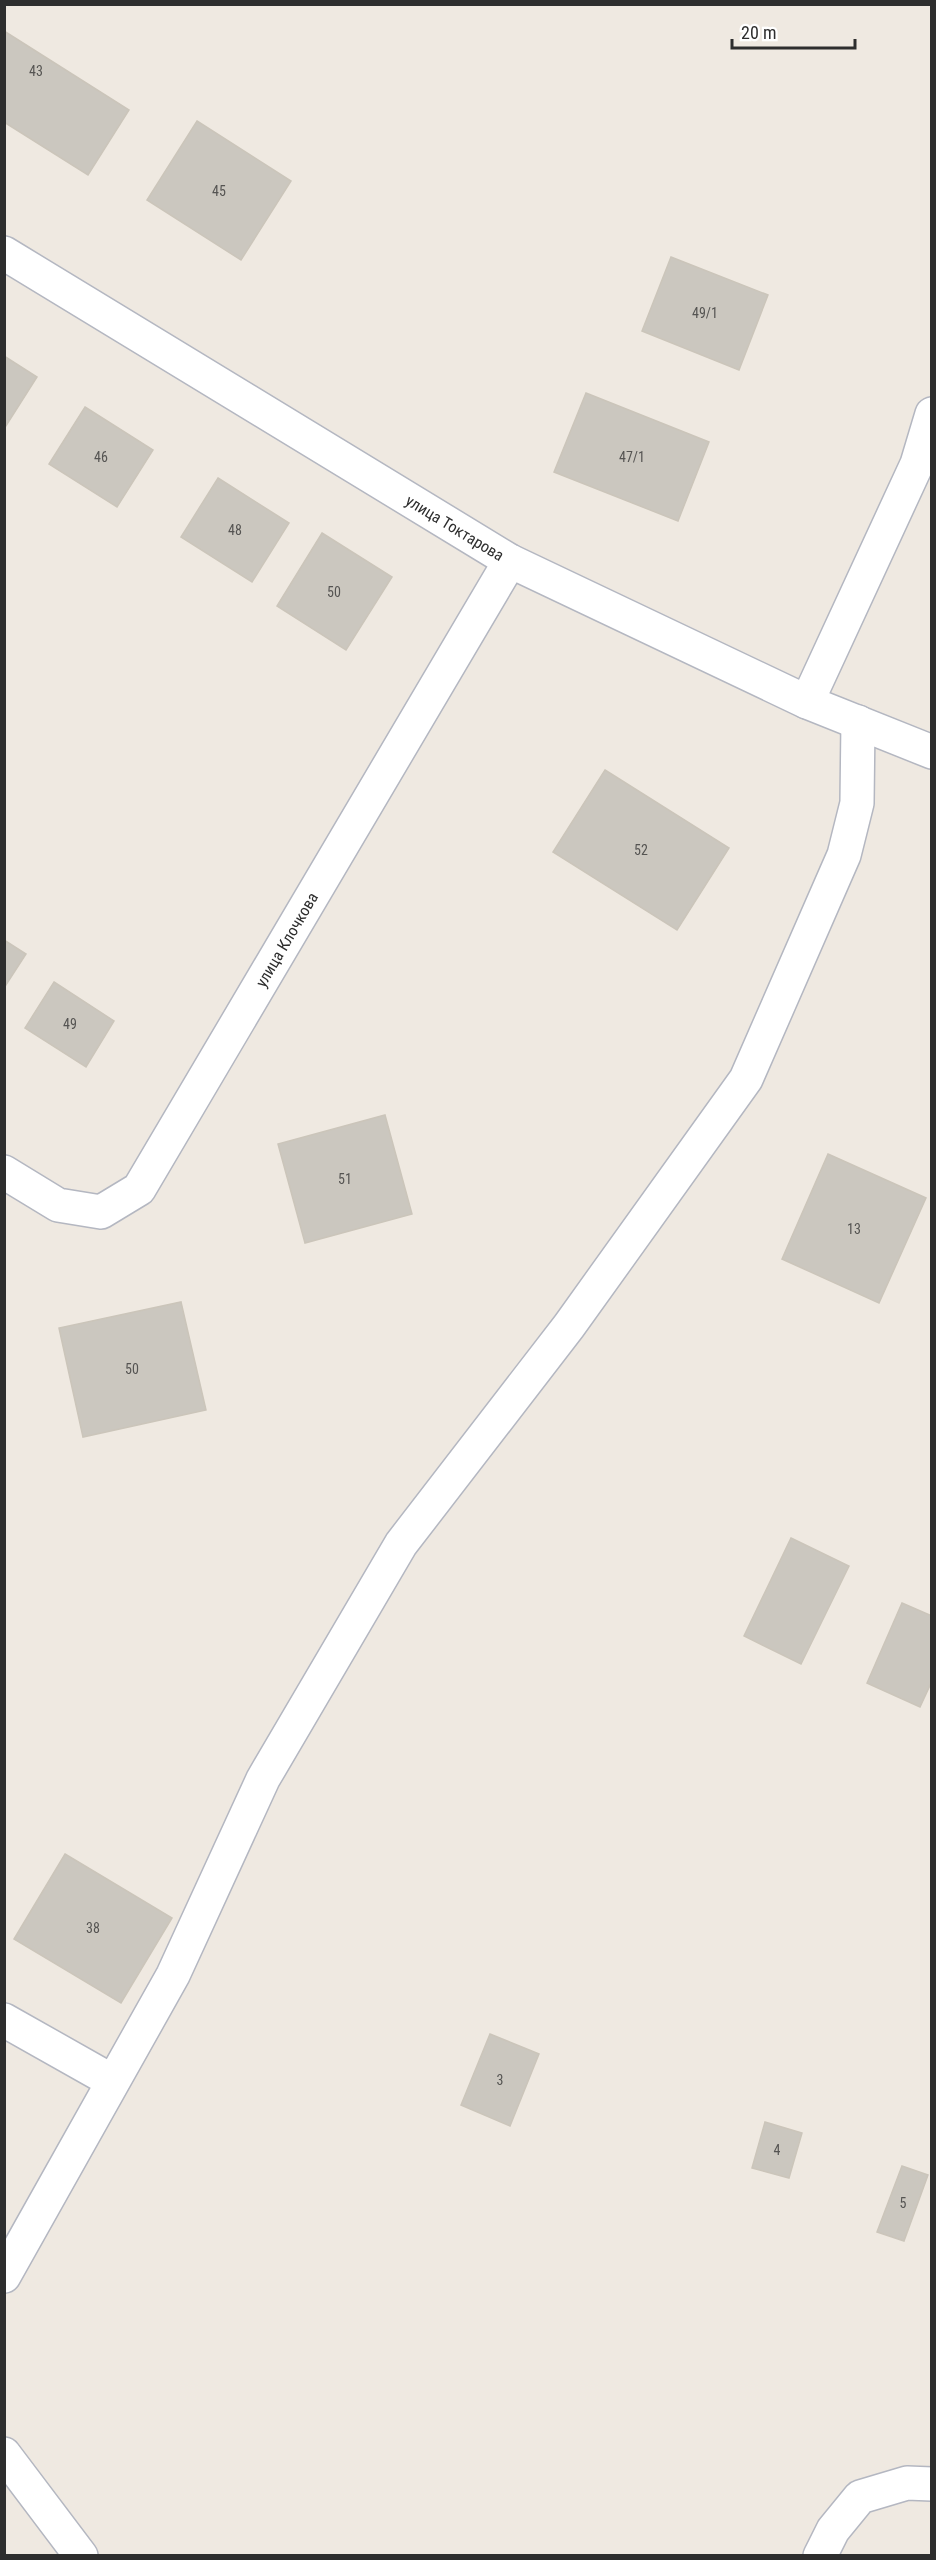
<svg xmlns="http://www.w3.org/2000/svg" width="936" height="2560" viewBox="0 0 936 2560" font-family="'Roboto Condensed',sans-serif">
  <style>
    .building { fill: #cbc7bf; stroke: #cbc5ba; stroke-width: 1.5 }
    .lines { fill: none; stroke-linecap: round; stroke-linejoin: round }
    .minor-casing { stroke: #b4b7c1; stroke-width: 36 }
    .minor { stroke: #fff; stroke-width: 33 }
    .labels { text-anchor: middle; stroke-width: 4.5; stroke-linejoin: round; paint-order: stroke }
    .number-label { font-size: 14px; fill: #555452 }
    .street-label { font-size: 16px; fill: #2e2e2e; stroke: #fff }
  </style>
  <rect width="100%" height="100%" fill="#efe9e1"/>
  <g class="building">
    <path d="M4,31L129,110L88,175L4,122Z"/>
    <path d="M197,121L291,181L241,260L147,200Z"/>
    <path d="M671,257L768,295L739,370L642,331Z"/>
    <path d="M4,356L37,377L4,429Z"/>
    <path d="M586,393L709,442L678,521L554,472Z"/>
    <path d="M85,407L153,450L117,507L49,464Z"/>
    <path d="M218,478L289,523L252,582L181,537Z"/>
    <path d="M322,533L392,577L346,650L277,606Z"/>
    <path d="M605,770L729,848L677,930L553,852Z"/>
    <path d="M4,940L26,954L4,988Z"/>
    <path d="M54,982L114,1021L86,1067L25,1028Z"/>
    <path d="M385,1115L412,1214L305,1243L278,1144Z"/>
    <path d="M828,1154L926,1198L879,1303L782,1259Z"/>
    <path d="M181,1302L206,1410L83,1437L59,1328Z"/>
    <path d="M791,1538L849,1566L801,1664L744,1636Z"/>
    <path d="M902,1603L932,1616V1681L920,1707L867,1683Z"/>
    <path d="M65,1854L172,1918L121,2003L14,1939Z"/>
    <path d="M490,2034L539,2054L510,2126L461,2105Z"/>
    <path d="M765,2122L802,2133L789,2178L752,2168Z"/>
    <path d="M902,2166L928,2175L904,2241L877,2232Z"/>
  </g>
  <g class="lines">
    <g class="minor-casing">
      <g id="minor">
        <path id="s1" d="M4,253L510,561L807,702L932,752"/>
        <path d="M807,702L917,464L932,414"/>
        <path id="s2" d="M4,1172L58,1205L101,1212L139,1189L510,561"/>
        <path d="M4,2020L112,2081"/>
        <path d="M4,2276L173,1975L263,1779L401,1544L569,1326L746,1079L844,855L857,803L858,722"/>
        <path d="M4,2454L81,2556"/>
        <path d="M820,2556L833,2530L860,2497L907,2483L932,2484"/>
      </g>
    </g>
    <use href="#minor" class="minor"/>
  </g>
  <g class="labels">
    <g class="number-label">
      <text x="36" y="76">43</text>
      <text x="219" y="196">45</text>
      <text x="705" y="318">49/1</text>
      <text x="101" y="462">46</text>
      <text x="632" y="462">47/1</text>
      <text x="235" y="535">48</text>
      <text x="334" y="597">50</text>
      <text x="641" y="855">52</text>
      <text x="70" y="1029">49</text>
      <text x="345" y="1184">51</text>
      <text x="854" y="1234">13</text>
      <text x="132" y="1374">50</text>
      <text x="93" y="1933">38</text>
      <text x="500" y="2085">3</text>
      <text x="777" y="2155">4</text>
      <text x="903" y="2208">5</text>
    </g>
    <g class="street-label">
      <text dy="6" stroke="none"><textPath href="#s1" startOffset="528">улица Токтарова</textPath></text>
      <text dy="6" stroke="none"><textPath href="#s2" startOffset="441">улица Клочкова</textPath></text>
    </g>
  </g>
  <rect width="936" height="2560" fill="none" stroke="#2e2e2e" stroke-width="12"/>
  <path d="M732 39v9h123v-9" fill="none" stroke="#2e2e2e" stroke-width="3"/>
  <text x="741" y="39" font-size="18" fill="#2e2e2e" stroke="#ffffff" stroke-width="4.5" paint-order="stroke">20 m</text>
</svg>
